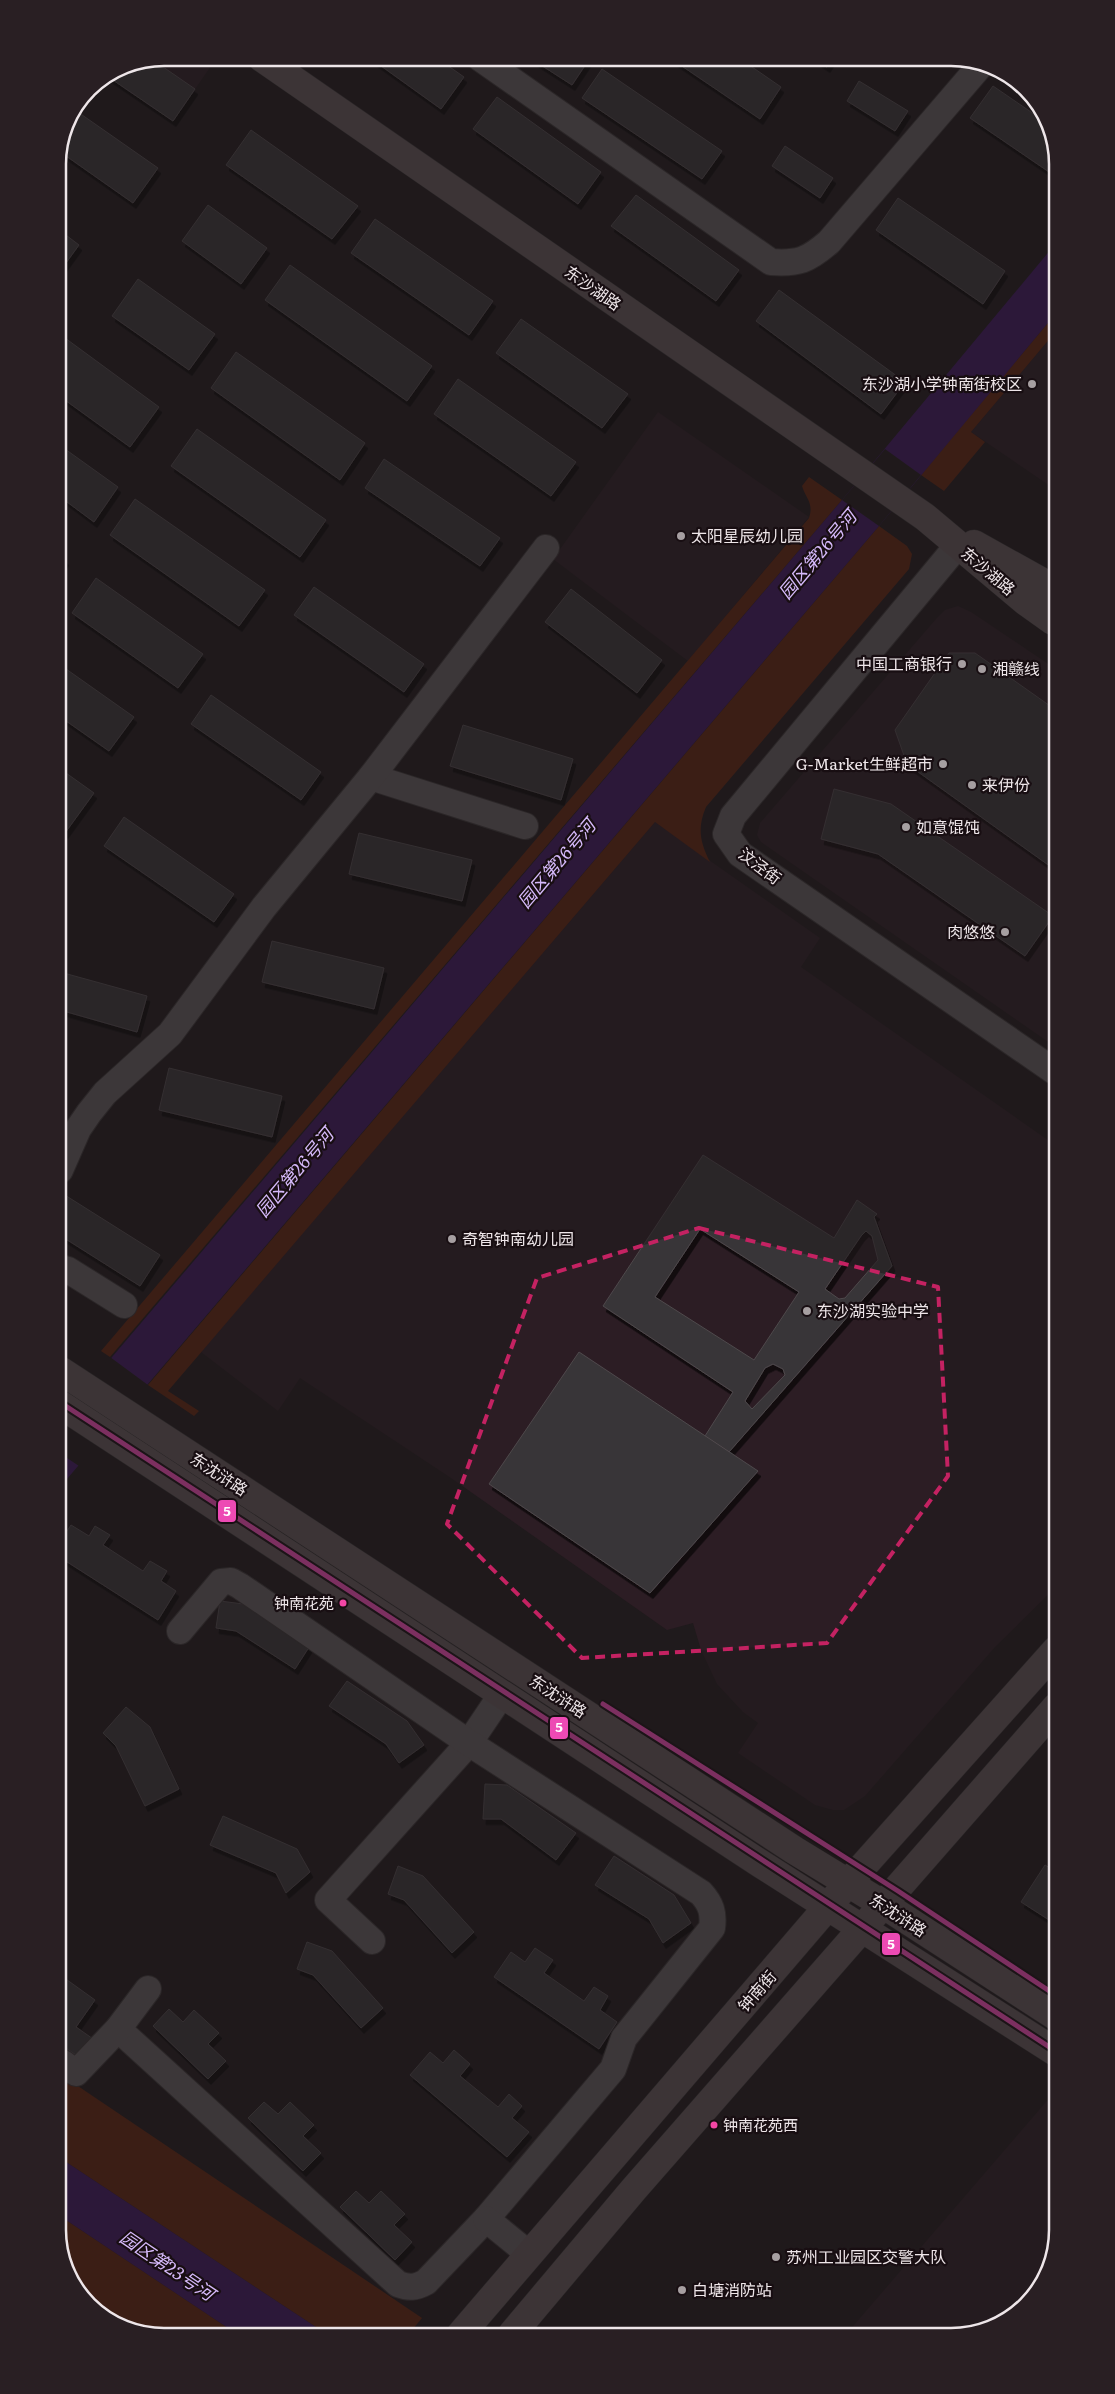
<svg xmlns="http://www.w3.org/2000/svg" width="1115" height="2394" viewBox="0 0 1115 2394" font-family="Literata,'Noto Sans SC',serif">
  <style>
    .built { fill: #2c1d24 }
    .green { fill: #5e240f }
    .water { fill: #3d175e }
    .pier { fill: #1f1a1c }
    .building { fill: #393437; stroke: #4e494c; fill-rule: evenodd; filter: url(#shadow) }
    .lines { fill: none; stroke-linecap: round; stroke-linejoin: round }
    .minor-casing { stroke: #3a3637; stroke-width: 28 }
    .major-casing { stroke: #3a3637; stroke-width: 29 }
    .minor { stroke: #605b5d; stroke-width: 26 }
    .major { stroke: #605658; stroke-width: 28 }
    .metro-1-casing { stroke: #180e12; stroke-width: 9 }
    .metro-1 { stroke: #ed4ab4; stroke-width: 5 }
    .marked { fill: none; stroke: #c42262; stroke-width: 4; stroke-dasharray: 10 6; stroke-linejoin: round }
    .poi-dot { fill: #a69fa1; stroke: #180e12; stroke-width: 2 }
    .bus-dot { fill: #f346a5; stroke: #180e12; stroke-width: 2 }
    .labels { text-anchor: middle; stroke-width: 4.5; stroke-linejoin: round; paint-order: stroke }
    .bus-label { font-size: 15px; fill: #eee6e9; stroke: #180e12; text-anchor: end }
    .street-label { font-size: 16px; fill: #eee6e9; stroke: #180e12 }
    .poi-label { font-size: 16px; fill: #eee6e9; stroke: #180e12; text-anchor: start }
    .water-label { font-size: 18px; font-style: italic; fill: #d5b9fa; stroke: #180e12 }
    .rim { fill: none; stroke: #eee6e9; stroke-width: 2.5 }
    .line-badge { stroke: #180e12; stroke-width: 2 }
    .badge-label { font-size: 14px; text-anchor: middle; font-weight: bold; fill: #fff }
  </style>
  <defs>
    <filter id="shadow"><feDropShadow dx="3" dy="5.5" stdDeviation="0" flood-color="#0009"/></filter>
  </defs>
  <rect width="100%" height="100%" fill="#1f1a1c"/>
  <g class="built">
    <path d="M165,58H198L211,66L173,121L107,76L124,66Z"/>
    <path d="M1052,336L1053,488L971,432Z"/>
    <path d="M658,412L809,517L688,661L553,559Z"/>
    <path d="M958,606L971,612L1053,667L1054,1046L761,842L757,835L760,823L936,619L945,610Z"/>
    <path d="M655,822L820,938L801,967L1055,1145L1056,1587L995,1647L865,1796L844,1810H833L815,1805L738,1753L758,1723L743,1712L717,1684L701,1650L693,1623L667,1630L451,1478L300,1378L278,1411L201,1352Z"/>
    <path d="M1052,2095L1057,2099V2230L1036,2294L985,2331L848,2332Z"/>
    <path d="M88,2299L128,2325L100,2315Z"/>
  </g>
  <g class="green">
    <path d="M1052,318V336L971,432L985,442L944,491L921,475Z"/>
    <path d="M809,477L842,500L110,1357L101,1351L809,518C814,503 806,499 802,486Z"/>
    <path d="M879,526L907,546L912,554L909,569L706,807C697,828 700,842 710,862L655,822L168,1391L199,1411L194,1416L148,1385Z"/>
    <path d="M63,2076L422,2318L408,2335H328L63,2160Z"/>
    <path d="M63,2218L240,2336H157L128,2325L88,2299L63,2264Z"/>
  </g>
  <g class="water">
    <path d="M1052,248V318L879,526L61,1486V1417L842,500Z"/>
    <path d="M63,2160L328,2335L240,2336L63,2218Z"/>
  </g>
  <g class="pier">
    <path d="M885,449L921,475L879,526L842,500Z"/>
    <path d="M110,1357L148,1385L79,1466L61,1454V1417Z"/>
  </g>
  <g class="building">
    <path d="M370,58H437L464,77L441,109Z"/>
    <path d="M530,58H590L572,85Z"/>
    <path d="M670,58H739L781,87L760,119Z"/>
    <path d="M813,58H833L827,67Z"/>
    <path d="M153,60L195,89L173,121L107,76L124,66Z"/>
    <path d="M602,69L722,151L702,179L582,98Z"/>
    <path d="M859,81L908,111L895,131L847,101Z"/>
    <path d="M993,86L1047,123L1052,130V174L970,118Z"/>
    <path d="M497,97L601,172L578,204L473,129Z"/>
    <path d="M75,110L158,168L133,203L59,151L66,123Z"/>
    <path d="M251,130L358,206L332,239L226,165Z"/>
    <path d="M785,146L833,178L820,198L772,166Z"/>
    <path d="M636,195L739,270L716,301L611,226Z"/>
    <path d="M898,198L1005,271L983,304L876,230Z"/>
    <path d="M208,205L267,248L241,284L182,241Z"/>
    <path d="M375,219L493,301L469,335L351,253Z"/>
    <path d="M58,229L79,245L58,274Z"/>
    <path d="M290,265L432,366L407,401L265,300Z"/>
    <path d="M138,279L215,334L189,370L112,316Z"/>
    <path d="M779,290L905,382L881,414L756,321Z"/>
    <path d="M521,319L628,394L602,428L496,353Z"/>
    <path d="M65,338L159,407L130,447L58,395V347Z"/>
    <path d="M236,352L365,443L340,480L211,388Z"/>
    <path d="M458,379L576,462L551,496L434,414Z"/>
    <path d="M197,429L326,520L300,557L171,466Z"/>
    <path d="M58,444L118,487L94,522L59,496Z"/>
    <path d="M384,459L500,538L480,566L365,488Z"/>
    <path d="M135,499L265,590L239,626L110,535Z"/>
    <path d="M59,554L66,560L59,570Z"/>
    <path d="M96,578L203,654L178,688L72,613Z"/>
    <path d="M314,587L424,664L404,692L294,615Z"/>
    <path d="M571,589L662,660L637,693L545,622Z"/>
    <path d="M949,653H975L1053,708L1054,869L907,764L895,730Z"/>
    <path d="M59,664L134,717L109,751L59,716Z"/>
    <path d="M211,695L321,772L301,800L191,724Z"/>
    <path d="M463,725L573,759L561,800L450,766Z"/>
    <path d="M59,768L94,793L65,833L59,829Z"/>
    <path d="M834,789L891,804L1053,916L1025,956L878,854L821,839Z"/>
    <path d="M124,817L234,894L214,922L104,846Z"/>
    <path d="M359,833L472,860L462,901L349,874Z"/>
    <path d="M272,941L384,968L374,1009L262,982Z"/>
    <path d="M60,972L147,996L137,1032L60,1010Z"/>
    <path d="M169,1068L282,1096L272,1137L159,1110Z"/>
    <path d="M703,1155L834,1238L857,1200L877,1214L874,1217L892,1266L729,1452L705,1436L733,1392L603,1306ZM700,1229L799,1292L754,1360L655,1297ZM866,1231L872,1236L878,1260L845,1298L839,1299L825,1289L861,1236ZM773,1364L783,1369L785,1375L752,1409L745,1401L765,1368Z"/>
    <path d="M60,1192L160,1255L140,1286L61,1236Z"/>
    <path d="M579,1352L758,1471L650,1593L489,1484Z"/>
    <path d="M71,1525L89,1536L95,1526L110,1535L103,1545L143,1571L150,1561L167,1571L161,1581L176,1591L158,1620L61,1558V1540Z"/>
    <path d="M220,1601L251,1605L311,1644L295,1669L236,1631L216,1628Z"/>
    <path d="M347,1681L407,1721L424,1745L399,1763L386,1744L329,1706Z"/>
    <path d="M126,1707L150,1727L179,1789L145,1806L116,1746L103,1733Z"/>
    <path d="M485,1784L507,1785L576,1833L556,1860L501,1819H483Z"/>
    <path d="M223,1816L297,1849L310,1872L286,1893L276,1873L210,1845Z"/>
    <path d="M614,1856L674,1895L691,1923L663,1943L649,1919L595,1885Z"/>
    <path d="M1045,1865L1057,1872V1925L1021,1902Z"/>
    <path d="M398,1866L423,1876L474,1932L452,1953L404,1900L388,1894Z"/>
    <path d="M307,1942L332,1951L383,2008L361,2028L313,1975L297,1969Z"/>
    <path d="M535,1948L553,1960L544,1973L584,2001L594,1987L608,1996L600,2010L617,2022L599,2049L494,1977L511,1952L525,1962Z"/>
    <path d="M63,1977L95,2000L76,2027L96,2041L83,2060L63,2046Z"/>
    <path d="M169,2009L183,2022L194,2010L219,2033L208,2044L226,2061L208,2079L153,2026Z"/>
    <path d="M454,2050L470,2064L460,2076L498,2107L509,2094L522,2106L512,2118L529,2132L507,2157L410,2075L430,2052L443,2063Z"/>
    <path d="M264,2102L278,2114L290,2102L314,2125L303,2136L321,2153L303,2171L248,2118Z"/>
    <path d="M356,2191L369,2203L381,2191L405,2214L394,2225L412,2242L395,2260L340,2207Z"/>
  </g>
  <g class="lines">
    <g class="minor-casing">
      <g id="minor">
        <path d="M480,58L771,262C799,264 808,260 829,242L980,66"/>
        <path d="M958,545L733,816L726,834L740,854L1054,1071"/>
        <path d="M371,777L525,826"/>
        <path d="M60,1170L78,1129L89,1113L105,1093L170,1034L264,907L371,777L546,548"/>
        <path d="M61,1268L68,1270L124,1305"/>
        <path d="M372,1941L328,1900L469,1743L502,1694"/>
        <path d="M118,2029L398,2284C409,2288 415,2288 426,2282L486,2219L613,2069L624,2038L712,1928C714,1913 711,1904 701,1893L469,1743L240,1586L231,1581L221,1582L180,1631"/>
        <path d="M63,2063L76,2073L118,2029L148,1989"/>
        <path d="M486,2219L529,2254"/>
      </g>
    </g>
    <g class="major-casing">
      <g id="major">
        <path d="M262,58L925,517L1025,601L1053,621"/>
        <path d="M974,544L1053,588"/>
        <path d="M61,1371L794,1850L884,1905L1057,2017"/>
        <path d="M61,1405L761,1864L1057,2053"/>
        <path d="M461,2334L848,1883L1056,1650"/>
        <path d="M512,2334L634,2189L1056,1707"/>
      </g>
    </g>
    <use href="#minor" class="minor"/>
    <use href="#major" class="major"/>
    <g class="metro-1-casing">
      <g id="metro-1">
        <path d="M61,1403L1057,2052"/>
        <path d="M603,1704L898,1891L1057,1996"/>
      </g>
    </g>
    <use href="#metro-1" class="metro-1"/>
  </g>
  <path d="M0 0H1115V2394H0ZM699,1228L938,1287L948,1476L827,1643L582,1658L447,1524L537,1278Z" fill="#1f1a1c" fill-opacity=".55" fill-rule="evenodd"/>
  <path class="marked" d="M699,1228L938,1287L948,1476L827,1643L582,1658L447,1524L537,1278Z"/>
  <g class="poi-dot">
    <circle cx="1032" cy="384" r="5"/>
    <circle cx="681" cy="536" r="5"/>
    <circle cx="962" cy="664" r="5"/>
    <circle cx="982" cy="669" r="5"/>
    <circle cx="943" cy="764" r="5"/>
    <circle cx="972" cy="785" r="5"/>
    <circle cx="906" cy="827" r="5"/>
    <circle cx="1005" cy="932" r="5"/>
    <circle cx="452" cy="1239" r="5"/>
    <circle cx="807" cy="1311" r="5"/>
    <circle cx="776" cy="2257" r="5"/>
    <circle cx="682" cy="2290" r="5"/>
  </g>
  <g class="bus-dot">
    <circle cx="343" cy="1603" r="4.5"/>
    <circle cx="714" cy="2125" r="4.5"/>
  </g>
  <g class="labels">
    <g class="bus-label">
      <text x="334" y="1609">钟南花苑</text>
      <text x="723" y="2131" text-anchor="start">钟南花苑西</text>
    </g>
    <g class="street-label">
      <text transform="translate(593 288) rotate(35)" y="6">东沙湖路</text>
      <text transform="translate(988 571) rotate(40)" y="6">东沙湖路</text>
      <text transform="translate(760 866) rotate(37)" y="6">汶泾街</text>
      <text transform="translate(219 1474) rotate(33)" y="6">东沈浒路</text>
      <text transform="translate(558 1696) rotate(33)" y="6">东沈浒路</text>
      <text transform="translate(898 1915) rotate(33)" y="6">东沈浒路</text>
      <text transform="translate(757 1991) rotate(-49)" y="6">钟南街</text>
    </g>
    <g class="poi-label">
      <text x="1022" y="390" text-anchor="end">东沙湖小学钟南街校区</text>
      <text x="691" y="542">太阳星辰幼儿园</text>
      <text x="952" y="670" text-anchor="end">中国工商银行</text>
      <text x="992" y="675">湘赣线</text>
      <text x="933" y="770" text-anchor="end">G-Market生鲜超市</text>
      <text x="982" y="791">来伊份</text>
      <text x="916" y="833">如意馄饨</text>
      <text x="995" y="938" text-anchor="end">肉悠悠</text>
      <text x="462" y="1245">奇智钟南幼儿园</text>
      <text x="817" y="1317">东沙湖实验中学</text>
      <text x="786" y="2263">苏州工业园区交警大队</text>
      <text x="692" y="2296">白塘消防站</text>
    </g>
    <g class="water-label">
      <text transform="translate(818 555) rotate(-50)" y="6">园区第26号河</text>
      <text transform="translate(557 864) rotate(-50)" y="6">园区第26号河</text>
      <text transform="translate(295 1173) rotate(-50)" y="6">园区第26号河</text>
      <text transform="translate(167 2266) rotate(34)" y="6">园区第23号河</text>
    </g>
  </g>
  <path d="M0 0H1115V2394H0ZM164 66H951A98 98 0 0 1 1049 164V2230A98 98 0 0 1 951 2328H164A98 98 0 0 1 66 2230V164A98 98 0 0 1 164 66Z" fill="#291f23" fill-rule="evenodd"/>
  <path class="rim" d="M164 66H951A98 98 0 0 1 1049 164V2230A98 98 0 0 1 951 2328H164A98 98 0 0 1 66 2230V164A98 98 0 0 1 164 66Z"/>
  <g class="line-badge">
    <rect x="217" y="1499" width="20" height="24" rx="5" fill="#ed4ab4"/>
    <rect x="549" y="1716" width="20" height="24" rx="5" fill="#ed4ab4"/>
    <rect x="881" y="1932" width="20" height="24" rx="5" fill="#ed4ab4"/>
  </g>
  <g class="badge-label">
    <text x="227" y="1516">5</text>
    <text x="559" y="1732">5</text>
    <text x="891" y="1949">5</text>
  </g>
</svg>
